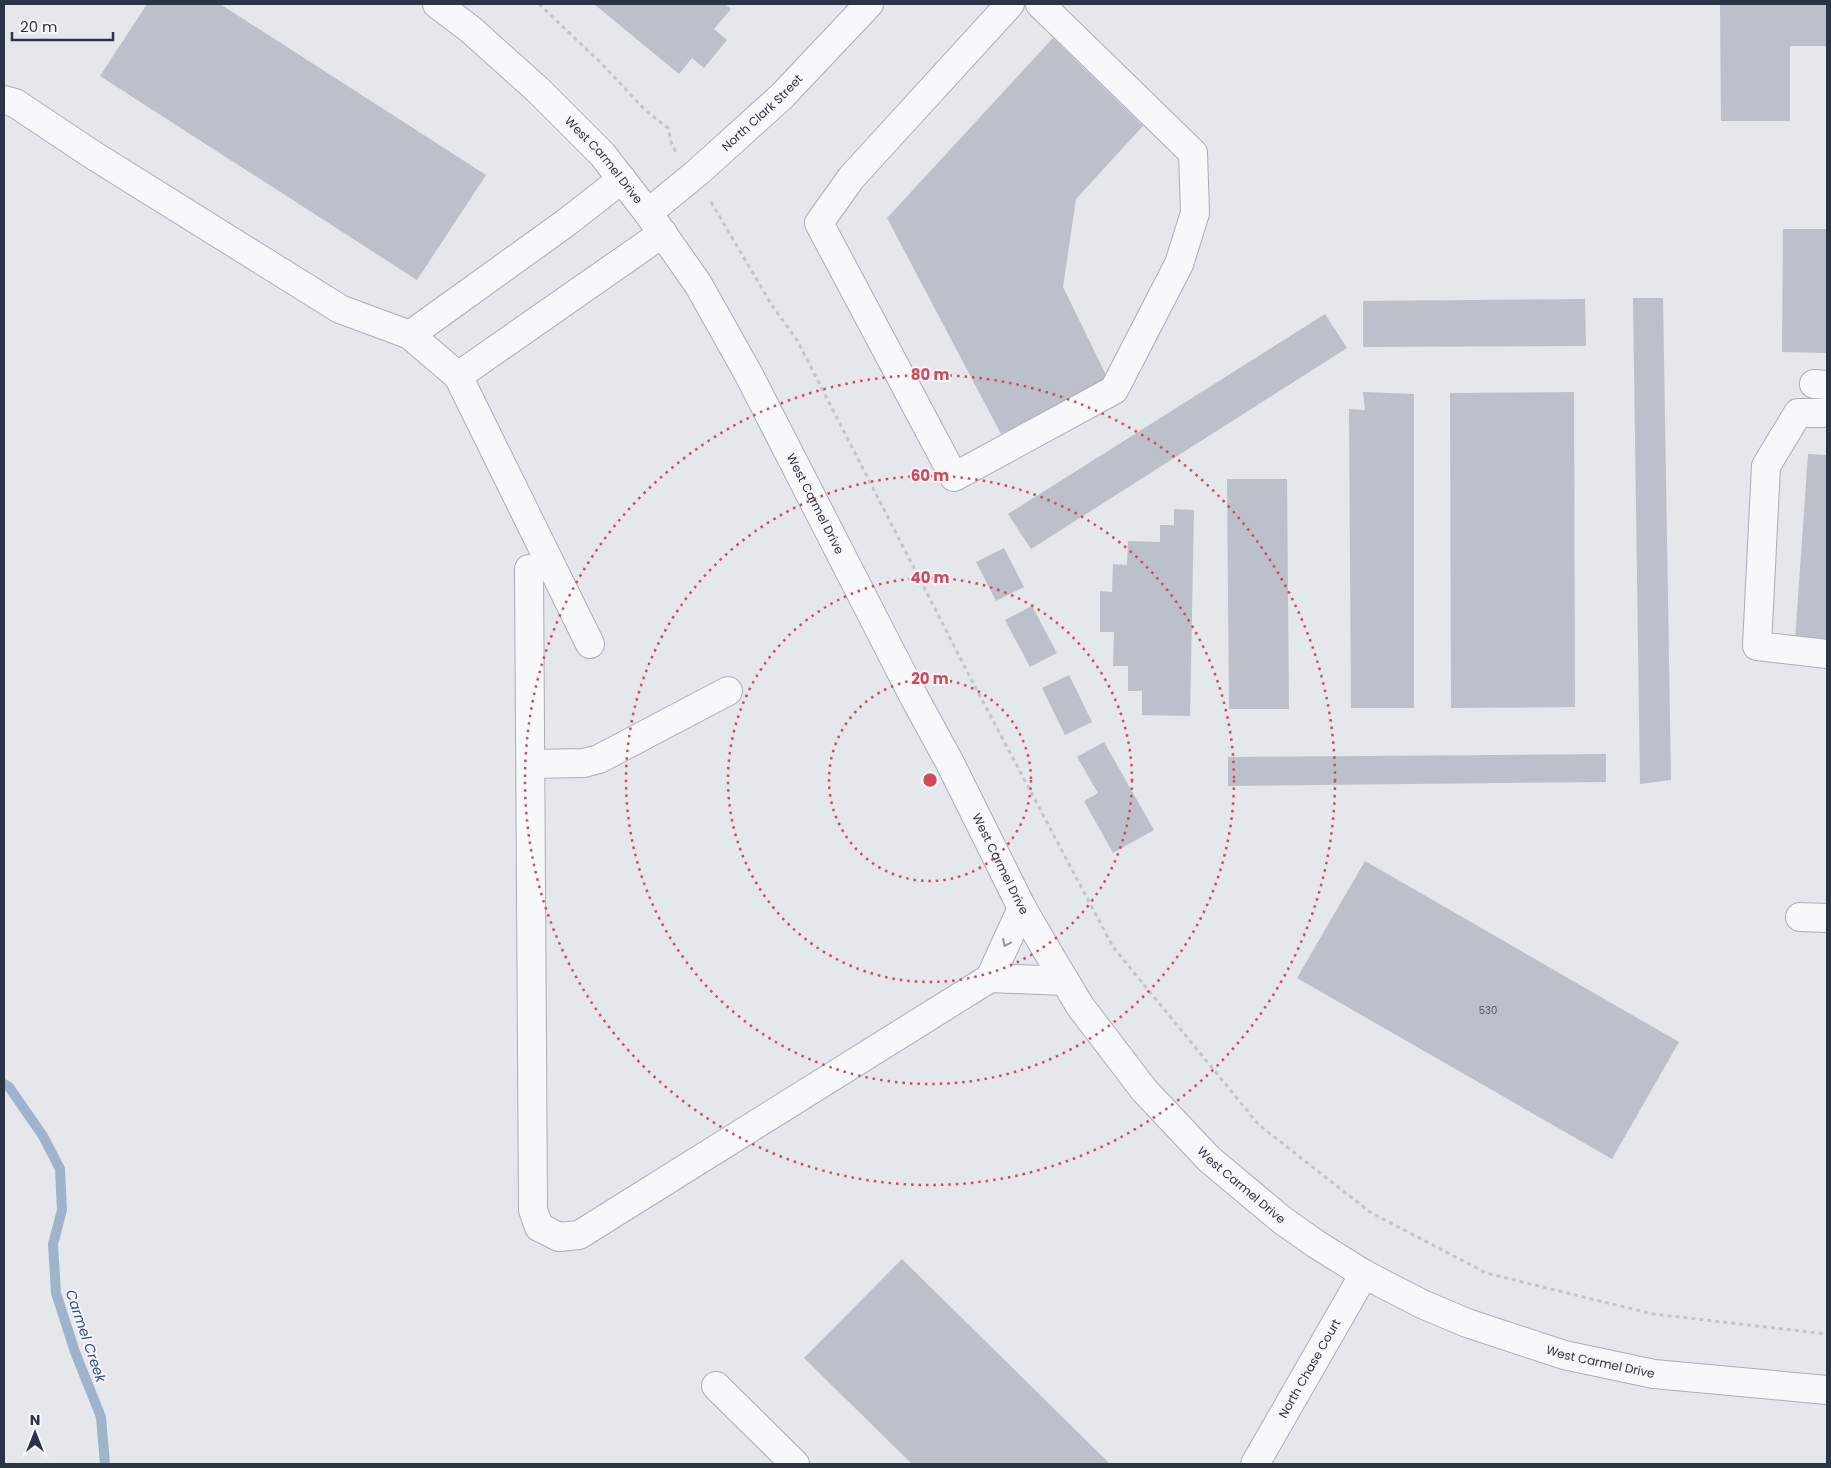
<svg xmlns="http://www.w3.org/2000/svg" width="1831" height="1468" viewBox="0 0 1831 1468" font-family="Poppins,sans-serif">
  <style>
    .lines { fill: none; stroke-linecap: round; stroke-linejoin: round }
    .stream { stroke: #9fb4cc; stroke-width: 10 }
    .building { fill: #bbc0ca }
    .minor-casing { stroke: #a9aeb7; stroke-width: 30 }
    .path { stroke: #c2c5cb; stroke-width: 3; stroke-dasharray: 4 4; stroke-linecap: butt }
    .minor { stroke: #f7f8fa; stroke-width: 28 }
    .oneway { stroke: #9196a0 }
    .ring { fill: none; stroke: #d1495b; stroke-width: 2.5; stroke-dasharray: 2.5 5 }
    .labels { text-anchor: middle; stroke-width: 4; stroke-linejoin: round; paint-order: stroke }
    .number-label { font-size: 10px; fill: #4f5766 }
    .street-label { font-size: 12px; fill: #2b3445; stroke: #f4f6f9 }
    .water-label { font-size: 14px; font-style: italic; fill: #34527a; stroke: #f4f6f9 }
    .centre { fill: #d1495b; stroke: #f4f6f9; stroke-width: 2.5 }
    .ring-label { font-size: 15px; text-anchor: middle; font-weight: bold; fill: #d1495b; stroke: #f4f6f9; stroke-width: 4; stroke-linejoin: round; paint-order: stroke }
  </style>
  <rect width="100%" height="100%" fill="#e4e7ec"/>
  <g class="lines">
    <path class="stream" d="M4,1084L9,1087L43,1136L60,1169L62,1210L53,1244L56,1293L75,1352L101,1417L105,1464"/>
  </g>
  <g class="building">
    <path d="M147,4H220L486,175L417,280L100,76Z"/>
    <path d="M594,4H725L731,9L714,29L727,40L704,68L692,58L679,74Z"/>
    <path d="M1720,4H1827V46H1790V121H1721Z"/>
    <path d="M1053,38L1143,126L1076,199L1063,287L1108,379L1001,434L887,218Z"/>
    <path d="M1783,229H1827V353L1782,352Z"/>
    <path d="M1633,298H1663L1671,780L1640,784Z"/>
    <path d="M1585,299L1586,346L1363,347V301Z"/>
    <path d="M1325,314L1347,348L1031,549L1008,514Z"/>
    <path d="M1363,392L1414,394V708H1351L1349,409L1365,410Z"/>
    <path d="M1574,392L1575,707L1451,708L1450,393Z"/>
    <path d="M1808,454L1827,455V643L1795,641Z"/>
    <path d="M1227,479H1287L1289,709H1229Z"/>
    <path d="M1174,509L1194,510L1190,716L1142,715V691H1128V666H1113L1114,632H1100V591L1112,592L1113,564L1127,565L1128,541L1160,542V525H1174Z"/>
    <path d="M1004,548L1024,587L996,601L976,562Z"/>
    <path d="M1032,606L1057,653L1030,667L1005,620Z"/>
    <path d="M1069,675L1092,722L1065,735L1042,688Z"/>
    <path d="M1104,742L1154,830L1113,853L1084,801L1098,793L1077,757Z"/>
    <path d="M1606,754V782L1228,786V757Z"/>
    <path d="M1365,861L1679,1042L1612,1159L1297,978Z"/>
    <path d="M902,1259L1110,1464H912L804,1358Z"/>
  </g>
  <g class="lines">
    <g class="minor-casing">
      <g id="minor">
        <path id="s1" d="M437,4L470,29L538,90L602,154L648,213L698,284L749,375L914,697L950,763L1022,908L1056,966L1080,1006L1144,1090L1209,1159L1282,1220L1316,1244L1364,1274L1422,1304L1467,1323L1564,1355L1654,1374L1827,1390"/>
        <path d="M1010,4L851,178L819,223L954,477L1114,390L1179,264L1195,213L1193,153L1040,4"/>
        <path d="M4,100L15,103L93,155L340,309L410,335L567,222L622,179"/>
        <path id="s2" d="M648,213L698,172L782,96L869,4"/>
        <path d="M410,335L458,376"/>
        <path d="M1814,384L1827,385"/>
        <path d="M1827,413H1798L1766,466L1757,646L1827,654"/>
        <path d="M529,569L533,1210L539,1227L559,1237L579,1235L990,978L1065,981"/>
        <path d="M590,644L458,376L663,233"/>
        <path d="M531,764L584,763L599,759L728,691"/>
        <path d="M1800,917L1827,918"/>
        <path d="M990,978L1022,908"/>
        <path d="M716,1386L795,1464"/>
        <path id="s3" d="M1255,1464L1364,1274"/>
      </g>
    </g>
    <g class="path">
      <path d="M539,4L601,63L646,111L668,128L672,145L676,152"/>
      <path d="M711,202L773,307L797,340L971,679L1113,947L1259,1125L1370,1212L1486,1273L1653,1314L1827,1334"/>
    </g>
    <use href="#minor" class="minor"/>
  </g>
  <defs><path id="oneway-chevron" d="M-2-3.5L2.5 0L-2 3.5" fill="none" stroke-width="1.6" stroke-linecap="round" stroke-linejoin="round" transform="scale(1.25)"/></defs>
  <use class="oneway" href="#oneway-chevron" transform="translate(1006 943) rotate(115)"/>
  <g class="ring">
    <circle cx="930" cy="780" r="101"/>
    <circle cx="930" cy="780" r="202"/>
    <circle cx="930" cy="780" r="304"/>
    <circle cx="930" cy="780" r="405"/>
  </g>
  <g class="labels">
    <g class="number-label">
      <text x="1488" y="1014">530</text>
    </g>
    <g class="street-label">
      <text dy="4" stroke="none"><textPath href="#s2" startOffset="152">North Clark Street</textPath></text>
      <text dy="4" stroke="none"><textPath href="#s1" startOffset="229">West Carmel Drive</textPath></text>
      <text dy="4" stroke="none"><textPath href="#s1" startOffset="634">West Carmel Drive</textPath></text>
      <text dy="4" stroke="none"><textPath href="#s1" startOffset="1039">West Carmel Drive</textPath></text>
      <text dy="4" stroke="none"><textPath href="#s1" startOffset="1444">West Carmel Drive</textPath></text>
      <text dy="4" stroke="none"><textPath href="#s1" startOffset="1849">West Carmel Drive</textPath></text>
      <text dy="4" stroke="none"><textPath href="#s3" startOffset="110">North Chase Court</textPath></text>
    </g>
    <g class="water-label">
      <text transform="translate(86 1336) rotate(71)" y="5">Carmel Creek</text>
    </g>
  </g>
  <circle cx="930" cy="780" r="8" class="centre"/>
  <g class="ring-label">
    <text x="930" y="380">80 m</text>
    <text x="930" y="481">60 m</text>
    <text x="930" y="583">40 m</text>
    <text x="930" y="684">20 m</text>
  </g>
  <rect width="1831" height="1468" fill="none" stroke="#2b3445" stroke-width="10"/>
  <g transform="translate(35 1433)" stroke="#f4f6f9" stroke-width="4" paint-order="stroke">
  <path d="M0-4L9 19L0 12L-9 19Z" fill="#2b3445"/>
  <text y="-8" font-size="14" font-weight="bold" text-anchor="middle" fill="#2b3445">N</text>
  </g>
  <path d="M12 32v8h101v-8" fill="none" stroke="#2b3445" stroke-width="2.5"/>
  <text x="20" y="32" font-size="15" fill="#2b3445" stroke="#f4f6f9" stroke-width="4" paint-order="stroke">20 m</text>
</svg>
